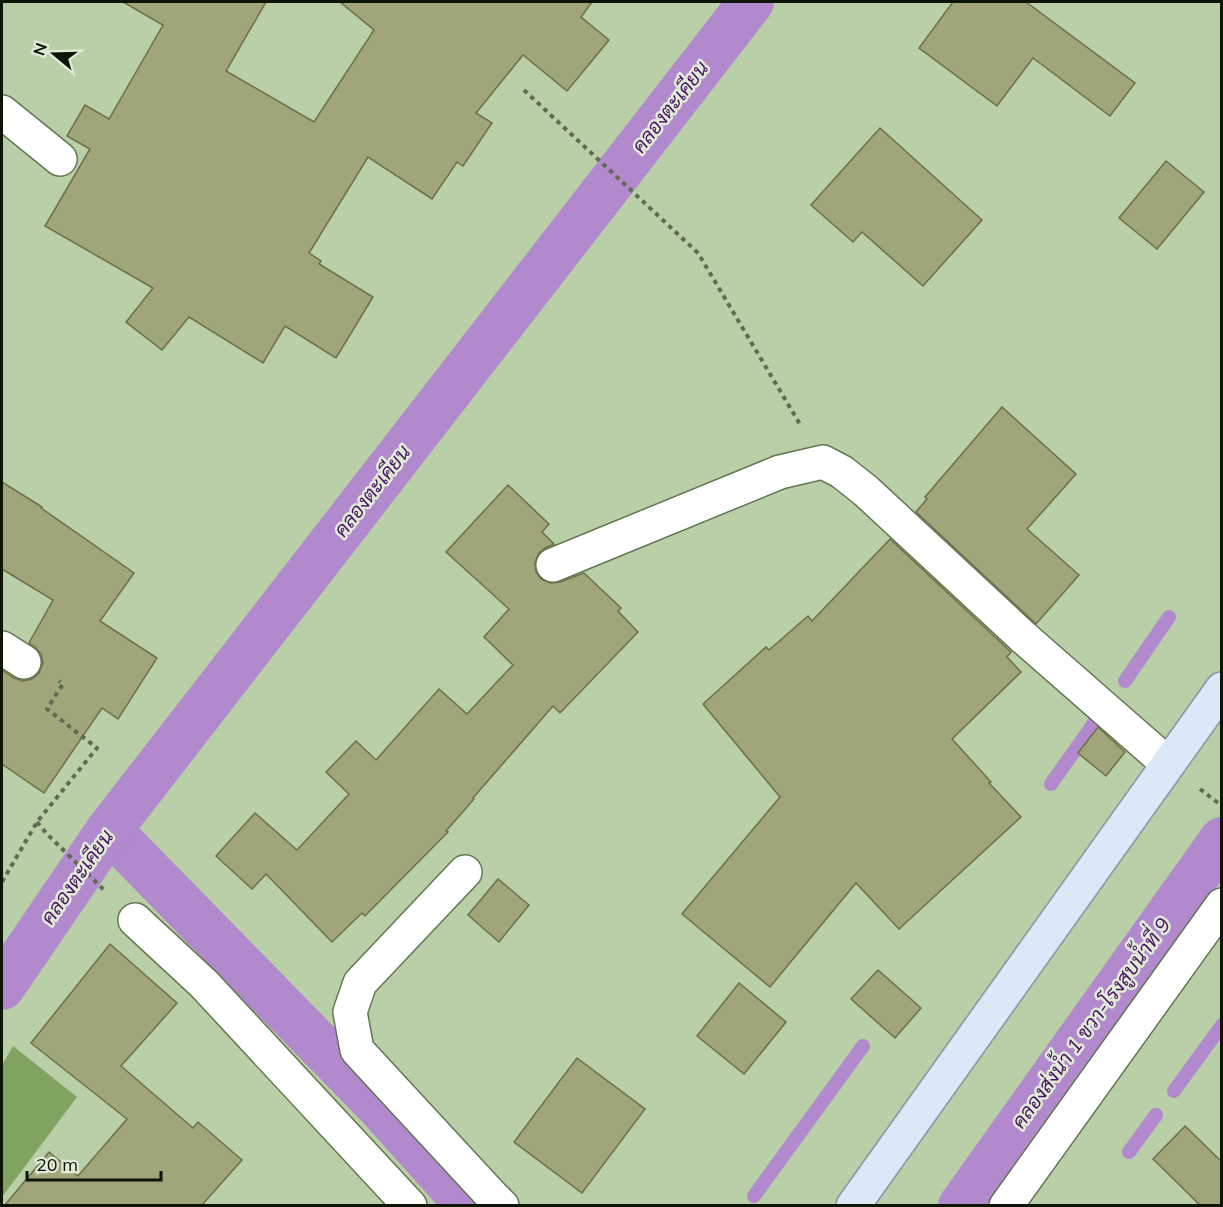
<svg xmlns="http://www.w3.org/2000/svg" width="1223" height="1207" viewBox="0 0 1223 1207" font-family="Mulish,Sarabun,sans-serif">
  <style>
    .green { fill: #80a362 }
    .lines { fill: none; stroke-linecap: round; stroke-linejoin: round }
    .stream { stroke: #b289cd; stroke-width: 14 }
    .canal { stroke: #b289cd; stroke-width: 46 }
    .building { fill: #a1a57a; stroke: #6c6f47; stroke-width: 1.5 }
    .minor-casing { stroke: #627652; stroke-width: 36 }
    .major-casing { stroke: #8294a1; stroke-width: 36 }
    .path { stroke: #5d6c52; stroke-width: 4; stroke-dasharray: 4.5 4.5; stroke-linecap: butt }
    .minor { stroke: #fff; stroke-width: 33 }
    .major { stroke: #dae8f8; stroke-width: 33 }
    .labels { text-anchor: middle; stroke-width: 5; stroke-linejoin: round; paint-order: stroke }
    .water-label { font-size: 20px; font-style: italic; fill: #491364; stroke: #e1ecd8 }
  </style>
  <rect width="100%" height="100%" fill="#b9cfa8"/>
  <path class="green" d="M13,1046L77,1097L2,1197V1065Z"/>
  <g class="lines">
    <g class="stream">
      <path d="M1125,681L1169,617"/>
      <path d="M1051,784L1097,719"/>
      <path d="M1174,1091L1222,1025"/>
      <path d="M1129,1152L1156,1115"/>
      <path d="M754,1196L863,1046"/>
    </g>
    <g class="canal">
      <path d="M109,830L380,1107L469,1206"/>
      <path d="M2,987L109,830L751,2"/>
      <path d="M961,1206L1222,840"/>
    </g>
  </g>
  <g class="building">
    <path d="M123,2H266L226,71L314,122L374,30L340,2H592L581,17L609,40L567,91L523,55L476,113L492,123L463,166L457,162L432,199L368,157L309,253L321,261L319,264L373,297L336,358L285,326L263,363L189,317L162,350L126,322L153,288L45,226L90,149L67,136L85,105L109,119L163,25Z"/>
    <path d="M953,2H1026L1135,83L1110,116L1033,58L997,106L919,48Z"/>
    <path d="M880,128L982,220L923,286L862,232L853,242L811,205Z"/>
    <path d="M1166,161L1204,192L1157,249L1119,218Z"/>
    <path d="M1002,407L1076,474L1027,529L1079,575L1036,624L916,512L927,499L925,497Z"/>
    <path d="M2,482L42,507L41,508L134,573L100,621L157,658L118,719L102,708L44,793L2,764V670L14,678L23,681L32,679L39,673L43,663L41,654L35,647L29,643L53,600L2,569Z"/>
    <path d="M508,485L549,524L542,532L554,544L545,548L539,553L535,562L536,572L541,579L550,583L560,582L584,573L621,608L618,611L638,632L560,713L553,706L473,798L474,799L446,831L448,832L365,916L362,913L332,942L266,874L252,889L216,856L255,813L297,850L349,794L326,772L356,741L376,760L439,689L467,714L513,665L484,637L509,609L446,552Z"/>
    <path d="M890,539L1011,652L1007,657L1021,672L952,739L991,782L989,783L1021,817L899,929L856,883L770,987L682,914L780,797L703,704L766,647L769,650L808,616L812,621Z"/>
    <path d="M1098,727L1125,752L1106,776L1078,753Z"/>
    <path d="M498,879L529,905L499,942L468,915Z"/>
    <path d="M110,944L177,1003L121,1066L193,1128L198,1122L242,1160L201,1206H4L49,1152L78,1176L127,1119L31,1043Z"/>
    <path d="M878,970L921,1008L895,1038L851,999Z"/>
    <path d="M739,983L786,1022L744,1074L697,1036Z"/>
    <path d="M577,1058L645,1109L582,1193L514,1142Z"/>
    <path d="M1185,1126L1221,1161V1206H1201L1153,1159Z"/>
  </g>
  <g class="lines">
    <g class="minor-casing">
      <g id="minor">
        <path d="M2,112L60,159"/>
        <path d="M553,565L780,472L823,462L842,472L866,491L1023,637L1168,764"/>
        <path d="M2,648L24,662"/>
        <path d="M465,872L360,983L350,1012L357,1050L491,1195L502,1206"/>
        <path d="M135,920L204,984L410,1206"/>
        <path d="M1006,1206L1222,905"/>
      </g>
    </g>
    <g class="major-casing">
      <path id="major" d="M853,1206L1222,689"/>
    </g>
    <g class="path">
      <path d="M524,90L698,253L801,426"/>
      <path d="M1200,789L1222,806"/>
      <path d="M37,822L47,834L106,892"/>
      <path d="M2,882L37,822L97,748L47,709L63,684L59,681"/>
    </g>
    <use href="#minor" class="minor"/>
    <use href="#major" class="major"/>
  </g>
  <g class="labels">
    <g class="water-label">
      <text transform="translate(670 107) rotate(-52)" y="7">คลองตะเคียน</text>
      <text transform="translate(372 491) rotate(-52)" y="7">คลองตะเคียน</text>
      <text transform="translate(77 877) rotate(-55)" y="7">คลองตะเคียน</text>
      <text transform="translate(1091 1023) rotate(-54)" y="7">คลองส่งน้ำ 1 ขวา-โรงสูบน้ำที่ 9</text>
    </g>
  </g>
  <rect width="1223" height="1207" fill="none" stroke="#0d1507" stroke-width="6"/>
  <g transform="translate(54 54) rotate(289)" stroke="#e1ecd8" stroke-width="4.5" paint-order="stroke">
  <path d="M0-4.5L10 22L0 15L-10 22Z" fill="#0d1507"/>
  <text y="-9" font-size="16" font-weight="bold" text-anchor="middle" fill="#0d1507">N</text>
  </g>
  <path d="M27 1171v9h134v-9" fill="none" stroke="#0d1507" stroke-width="3"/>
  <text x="36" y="1171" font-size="18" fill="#0d1507" stroke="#e1ecd8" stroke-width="4.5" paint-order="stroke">20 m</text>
</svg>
